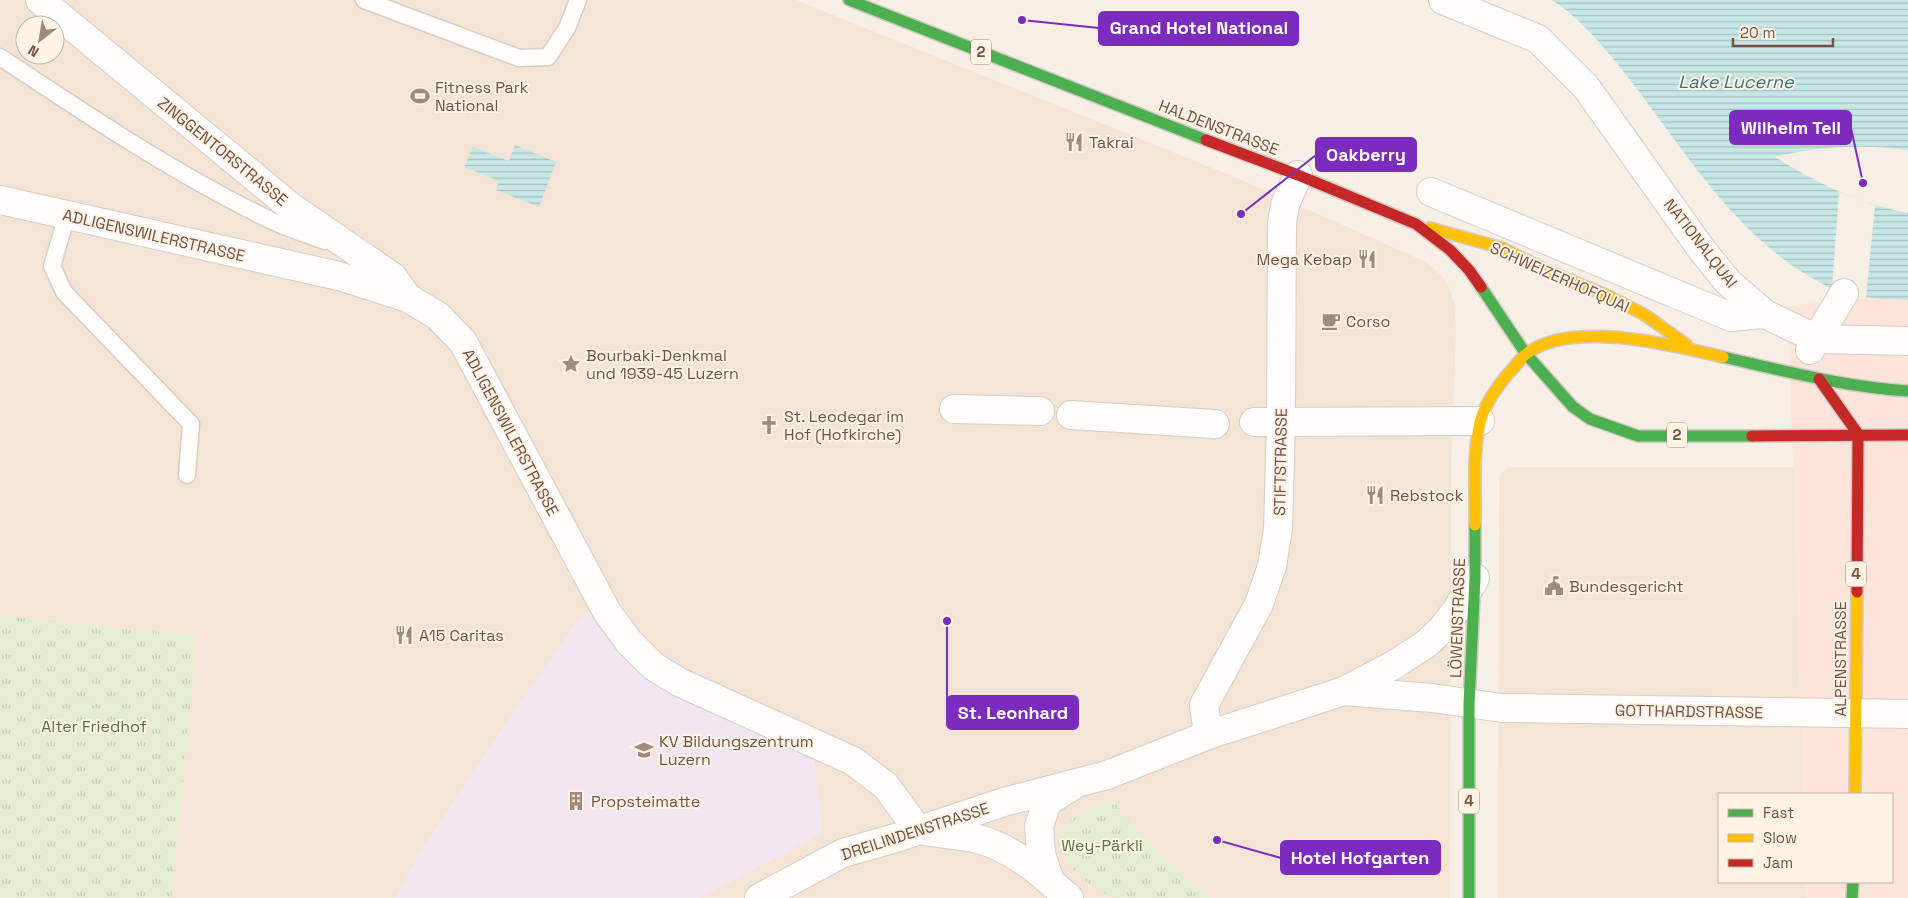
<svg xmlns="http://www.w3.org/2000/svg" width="1908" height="898" viewBox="0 0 1908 898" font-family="'Space Grotesk',sans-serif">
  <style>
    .residential { fill: #f3e4d5; fill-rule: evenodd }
    .commercial { fill: #fbe4da }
    .education { fill: #f1e5f0 }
    .park { fill: url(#park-tufts) }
    .water { fill: url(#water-rules) }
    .pier { fill: #f7efe6 }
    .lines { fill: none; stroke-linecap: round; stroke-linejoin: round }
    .lane-casing { stroke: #d8ccc4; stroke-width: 19 }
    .street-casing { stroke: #d8ccc4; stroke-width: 30 }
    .fast-casing { stroke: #d5cac3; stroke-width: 14 }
    .slow-casing { stroke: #d5cac3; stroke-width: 14 }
    .jam-casing { stroke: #d5cac3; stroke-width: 14 }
    .lane { stroke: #fefdfb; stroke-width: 16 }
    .street { stroke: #fefdfb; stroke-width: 28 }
    .fast { stroke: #4caf50; stroke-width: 11 }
    .slow { stroke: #ffc107; stroke-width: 11 }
    .jam { stroke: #c62828; stroke-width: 11 }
    .labels { text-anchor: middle; stroke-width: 4; stroke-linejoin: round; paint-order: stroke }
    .shield { fill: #fff3e6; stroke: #9e8275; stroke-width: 1 }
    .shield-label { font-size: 15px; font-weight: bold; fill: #755245 }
    .poi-label { font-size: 16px; fill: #755245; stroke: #fff3e6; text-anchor: start }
    .street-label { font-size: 16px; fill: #755245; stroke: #fff3e6 }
    .park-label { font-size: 16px; fill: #51763b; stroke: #fff3e6 }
    .water-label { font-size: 18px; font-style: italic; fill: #39767c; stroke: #fff3e6 }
    .leader { fill: none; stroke: #7b2cbf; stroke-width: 2 }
    .callout-dot { fill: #7b2cbf; stroke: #fff3e6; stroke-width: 2 }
    .callout { fill: #7b2cbf; stroke: #7b2cbf; stroke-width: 2 }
    .callout-label { font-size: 18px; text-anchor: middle; font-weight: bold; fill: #fff }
  </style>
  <defs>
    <pattern id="park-tufts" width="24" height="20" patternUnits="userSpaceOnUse" patternTransform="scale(1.25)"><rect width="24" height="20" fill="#e4edcf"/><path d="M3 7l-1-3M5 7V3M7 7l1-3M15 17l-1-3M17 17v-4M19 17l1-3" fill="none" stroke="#c7cdb3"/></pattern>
    <pattern id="water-rules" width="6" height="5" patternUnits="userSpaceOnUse" patternTransform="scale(1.25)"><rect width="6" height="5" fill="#c7e7e7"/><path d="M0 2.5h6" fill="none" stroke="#a6bebd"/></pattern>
  </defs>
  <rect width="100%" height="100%" fill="#f7efe6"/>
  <g class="residential">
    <path d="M0,0H796L1237,178L1426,262L1440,274L1448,285L1454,301L1456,329L1451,467L1450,898H0ZM25,25H55V55H25Z"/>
    <path d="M1509,467H1793L1803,794H1719V882H1805L1806,898H1498L1499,479L1501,474Z"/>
  </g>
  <path class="commercial" d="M1866,298L1908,300V898H1806L1805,882H1892V794H1803L1788,306Z"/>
  <path class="education" d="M586,612L618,649L669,692L702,710L787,744L814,757L823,833L700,898H395L418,856L469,777L574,625Z"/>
  <g class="park">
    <path d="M0,616L197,636L171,898H0Z"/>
    <path d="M1113,800C1138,838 1176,868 1210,898C1188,898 1167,898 1145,898C1137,898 1127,898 1118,898C1092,893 1041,850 1070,822C1081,810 1099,805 1113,800Z"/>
  </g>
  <g class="water">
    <path d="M1552,0H1908V150C1865,144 1817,146 1775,157C1819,184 1857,203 1908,213V300C1886,299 1865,299 1844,293C1831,289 1819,282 1807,275C1731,229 1684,150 1631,81C1608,52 1583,20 1552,0Z"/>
    <path d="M515,145L556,162L539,207L496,190L499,181L464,167L473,147L509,161Z"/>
  </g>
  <path class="pier" d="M1839,192L1875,205L1866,298L1832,289Z"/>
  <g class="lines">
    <g class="lane-casing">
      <g id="lane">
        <path d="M364,0L519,58L548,57L567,28L578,0"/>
        <path d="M0,57C87,115 174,173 268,219C286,228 306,234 325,241"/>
        <path d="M67,215L52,266L64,292L191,424L187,475"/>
      </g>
    </g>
    <g class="street-casing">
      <g id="street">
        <path d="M40,0L291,207L393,277L407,297"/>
        <path d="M1443,0L1538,39L1586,87L1702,250L1728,282L1765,314L1817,339L1908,341"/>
        <path d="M1431,192L1731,317L1765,314"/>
        <path d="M0,200L339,276L408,298L438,316L463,342L607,612L629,642L653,666L679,682L853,761L886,786L918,830"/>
        <path d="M1810,350L1844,293"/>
        <path d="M954,409L1040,411"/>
        <path d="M1071,415L1215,424"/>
        <path d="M1254,422L1480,421"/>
        <path d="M1344,691L1432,698L1502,708L1908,714"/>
        <path d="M1208,735L1204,705L1259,604L1272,566L1278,529L1281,422L1282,223L1285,205L1298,175"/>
        <path d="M925,831C942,834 961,835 978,839C1013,848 1043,875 1069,898"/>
        <path d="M1050,881L1041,854L1039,826L1047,802L1071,787"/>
        <path d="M759,898L843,853L899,837L1004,802L1107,775L1208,735L1344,691L1392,666L1426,644L1441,630L1458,608L1475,578"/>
      </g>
    </g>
    <g class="fast-casing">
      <g id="fast">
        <path d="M849,0L1206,140"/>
        <path d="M1481,287L1526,354L1573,407L1590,419L1638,436H1752"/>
        <path d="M1723,357C1784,371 1845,387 1908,391"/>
        <path d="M1469,898V704L1475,578V525"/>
        <path d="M1852,898L1853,882"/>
      </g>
    </g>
    <g class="slow-casing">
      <g id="slow">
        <path d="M1430,228L1502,248L1552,273L1606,295L1645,315L1687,345"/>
        <path d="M1475,525C1476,492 1472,456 1480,423C1484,406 1497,387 1508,374C1514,368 1520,359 1526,354C1571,319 1671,345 1723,357"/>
        <path d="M1855,794L1857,592"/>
      </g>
    </g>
    <g class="jam-casing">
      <g id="jam">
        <path d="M1206,140L1298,175L1416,224L1450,250L1469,270L1481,287"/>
        <path d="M1819,379L1858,434"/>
        <path d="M1752,436L1908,435"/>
        <path d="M1857,592L1858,434"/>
      </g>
    </g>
    <use href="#lane" class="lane"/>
    <use href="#street" class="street"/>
    <use href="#fast" class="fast"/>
    <use href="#slow" class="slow"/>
    <use href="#jam" class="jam"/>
  </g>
  <defs>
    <g id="stadium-bare" transform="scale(1.5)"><path d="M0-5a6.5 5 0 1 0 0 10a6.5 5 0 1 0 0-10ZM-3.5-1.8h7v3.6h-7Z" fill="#a2897d" stroke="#fff3e6" stroke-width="2.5" paint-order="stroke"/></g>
    <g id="restaurant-bare" transform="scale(1.5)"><path d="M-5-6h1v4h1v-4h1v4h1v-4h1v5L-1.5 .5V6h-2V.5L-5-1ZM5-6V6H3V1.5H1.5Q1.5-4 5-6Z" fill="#a2897d" stroke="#fff3e6" stroke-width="2.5" paint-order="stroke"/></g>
    <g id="cafe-bare" transform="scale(1.5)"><path d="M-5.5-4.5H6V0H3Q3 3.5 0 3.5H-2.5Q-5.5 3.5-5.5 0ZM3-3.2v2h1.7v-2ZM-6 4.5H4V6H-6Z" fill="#a2897d" stroke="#fff3e6" stroke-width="2.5" paint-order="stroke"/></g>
    <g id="sight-bare" transform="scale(1.5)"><path d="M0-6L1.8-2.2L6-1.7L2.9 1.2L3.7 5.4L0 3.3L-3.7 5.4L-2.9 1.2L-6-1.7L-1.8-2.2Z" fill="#a2897d" stroke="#fff3e6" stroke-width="2.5" paint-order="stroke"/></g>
    <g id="church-bare" transform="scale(1.5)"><path d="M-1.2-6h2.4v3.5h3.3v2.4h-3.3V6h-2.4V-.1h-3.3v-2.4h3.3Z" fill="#a2897d" stroke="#fff3e6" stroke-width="2.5" paint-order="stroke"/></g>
    <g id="civic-bare" transform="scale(1.5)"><path d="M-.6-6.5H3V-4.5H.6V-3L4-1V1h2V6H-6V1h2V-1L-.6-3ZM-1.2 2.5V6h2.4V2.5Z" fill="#a2897d" stroke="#fff3e6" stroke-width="2.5" paint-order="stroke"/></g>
    <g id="university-bare" transform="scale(1.5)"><path d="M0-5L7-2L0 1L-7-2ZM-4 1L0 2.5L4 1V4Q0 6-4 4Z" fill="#a2897d" stroke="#fff3e6" stroke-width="2.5" paint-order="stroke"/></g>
    <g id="building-bare" transform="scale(1.5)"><path d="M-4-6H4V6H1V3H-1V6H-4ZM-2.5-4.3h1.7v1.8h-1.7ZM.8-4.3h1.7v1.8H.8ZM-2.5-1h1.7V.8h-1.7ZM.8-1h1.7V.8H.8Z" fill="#a2897d" stroke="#fff3e6" stroke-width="2.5" paint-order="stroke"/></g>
  </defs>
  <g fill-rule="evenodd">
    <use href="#stadium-bare" x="420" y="96"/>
    <use href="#restaurant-bare" x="1074" y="142"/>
    <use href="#restaurant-bare" x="1367" y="259"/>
    <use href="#cafe-bare" x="1331" y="321"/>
    <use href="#sight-bare" x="571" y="364"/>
    <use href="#church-bare" x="769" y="425"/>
    <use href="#restaurant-bare" x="1375" y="495"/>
    <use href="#civic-bare" x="1554" y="586"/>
    <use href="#restaurant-bare" x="404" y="635"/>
    <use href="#university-bare" x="644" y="750"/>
    <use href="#building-bare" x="576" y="801"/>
  </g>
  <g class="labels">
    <g class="shield">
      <rect x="971" y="39.5" width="20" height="25" rx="4"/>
      <rect x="1667" y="422.5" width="20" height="25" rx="4"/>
      <rect x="1846" y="561.5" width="20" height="25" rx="4"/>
      <rect x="1459" y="788.5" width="20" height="25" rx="4"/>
    </g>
    <g class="shield-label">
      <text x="981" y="57">2</text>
      <text x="1677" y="440">2</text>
      <text x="1856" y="579">4</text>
      <text x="1469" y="806">4</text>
    </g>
    <g class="poi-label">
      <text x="435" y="93">Fitness Park<tspan x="435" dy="18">National</tspan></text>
      <text x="1089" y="148">Takrai</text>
      <text x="1352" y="265" text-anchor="end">Mega Kebap</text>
      <text x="1346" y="327">Corso</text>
      <text x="586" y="361">Bourbaki-Denkmal<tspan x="586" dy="18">und 1939-45 Luzern</tspan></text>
      <text x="784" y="422">St. Leodegar im<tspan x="784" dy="18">Hof (Hofkirche)</tspan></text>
      <text x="1390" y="501">Rebstock</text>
      <text x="1569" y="592">Bundesgericht</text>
      <text x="419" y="641">A15 Caritas</text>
      <text x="659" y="747">KV Bildungszentrum<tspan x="659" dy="18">Luzern</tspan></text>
      <text x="591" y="807">Propsteimatte</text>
    </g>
    <g class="street-label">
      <text transform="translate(1219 127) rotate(21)" y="6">HALDENSTRASSE</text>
      <text transform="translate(223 151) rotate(39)" y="6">ZINGGENTORSTRASSE</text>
      <text transform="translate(154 235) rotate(13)" y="6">ADLIGENSWILERSTRASSE</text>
      <text transform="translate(1701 243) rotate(52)" y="6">NATIONALQUAI</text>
      <text transform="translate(1560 277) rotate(24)" y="6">SCHWEIZERHOFQUAI</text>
      <text transform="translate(511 432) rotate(62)" y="6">ADLIGENSWILERSTRASSE</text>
      <text transform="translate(1280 462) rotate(-89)" y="6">STIFTSTRASSE</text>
      <text transform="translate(1457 618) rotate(-88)" y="6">LÖWENSTRASSE</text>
      <text transform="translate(1840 659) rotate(-90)" y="6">ALPENSTRASSE</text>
      <text transform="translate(1689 711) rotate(1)" y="6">GOTTHARDSTRASSE</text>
      <text transform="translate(915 831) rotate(-18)" y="6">DREILINDENSTRASSE</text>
    </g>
    <g class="park-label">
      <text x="94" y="732">Alter Friedhof</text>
      <text x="1102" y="851">Wey-Pärkli</text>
    </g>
    <g class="water-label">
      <text x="1736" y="88">Lake Lucerne</text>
    </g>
  </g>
  <path class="leader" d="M1022 20L1099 28M1863 183L1851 128M1241 214L1316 155M947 621L947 712M1217 840L1281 858"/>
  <g class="callout-dot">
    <circle cx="1022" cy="20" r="5"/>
    <circle cx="1863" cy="183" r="5"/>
    <circle cx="1241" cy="214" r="5"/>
    <circle cx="947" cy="621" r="5"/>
    <circle cx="1217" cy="840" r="5"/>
  </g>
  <g class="callout">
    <rect x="1099" y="12" width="199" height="33" rx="5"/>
    <rect x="1730" y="111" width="121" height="33" rx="5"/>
    <rect x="1316" y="138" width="100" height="33" rx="5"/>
    <rect x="947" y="696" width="131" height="33" rx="5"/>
    <rect x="1281" y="841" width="159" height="33" rx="5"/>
  </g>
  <g class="callout-label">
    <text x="1199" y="34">Grand Hotel National</text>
    <text x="1791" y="134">Wilhelm Tell</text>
    <text x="1366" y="161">Oakberry</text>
    <text x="1013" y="719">St. Leonhard</text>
    <text x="1360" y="864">Hotel Hofgarten</text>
  </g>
  <rect x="1718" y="793" width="175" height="90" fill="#fff3e6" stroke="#c8b3a6"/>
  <rect x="1728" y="809" width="25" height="8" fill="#4caf50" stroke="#c8b3a6"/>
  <text x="1763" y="818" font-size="15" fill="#755245">Fast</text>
  <rect x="1728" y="834" width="25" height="8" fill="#ffc107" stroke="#c8b3a6"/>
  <text x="1763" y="843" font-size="15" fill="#755245">Slow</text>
  <rect x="1728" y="859" width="25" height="8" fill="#c62828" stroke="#c8b3a6"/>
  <text x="1763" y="868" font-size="15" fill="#755245">Jam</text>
  <g transform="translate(40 40) rotate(211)"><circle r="24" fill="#fff3e6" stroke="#c8b3a6"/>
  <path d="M0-4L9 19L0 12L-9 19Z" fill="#a2897d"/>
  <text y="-8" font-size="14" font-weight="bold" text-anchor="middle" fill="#755245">N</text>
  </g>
  <path d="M1733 38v8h100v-8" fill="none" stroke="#755245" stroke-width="2.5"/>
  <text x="1740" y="38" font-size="15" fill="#755245" stroke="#fff3e6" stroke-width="4" paint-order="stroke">20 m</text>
</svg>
